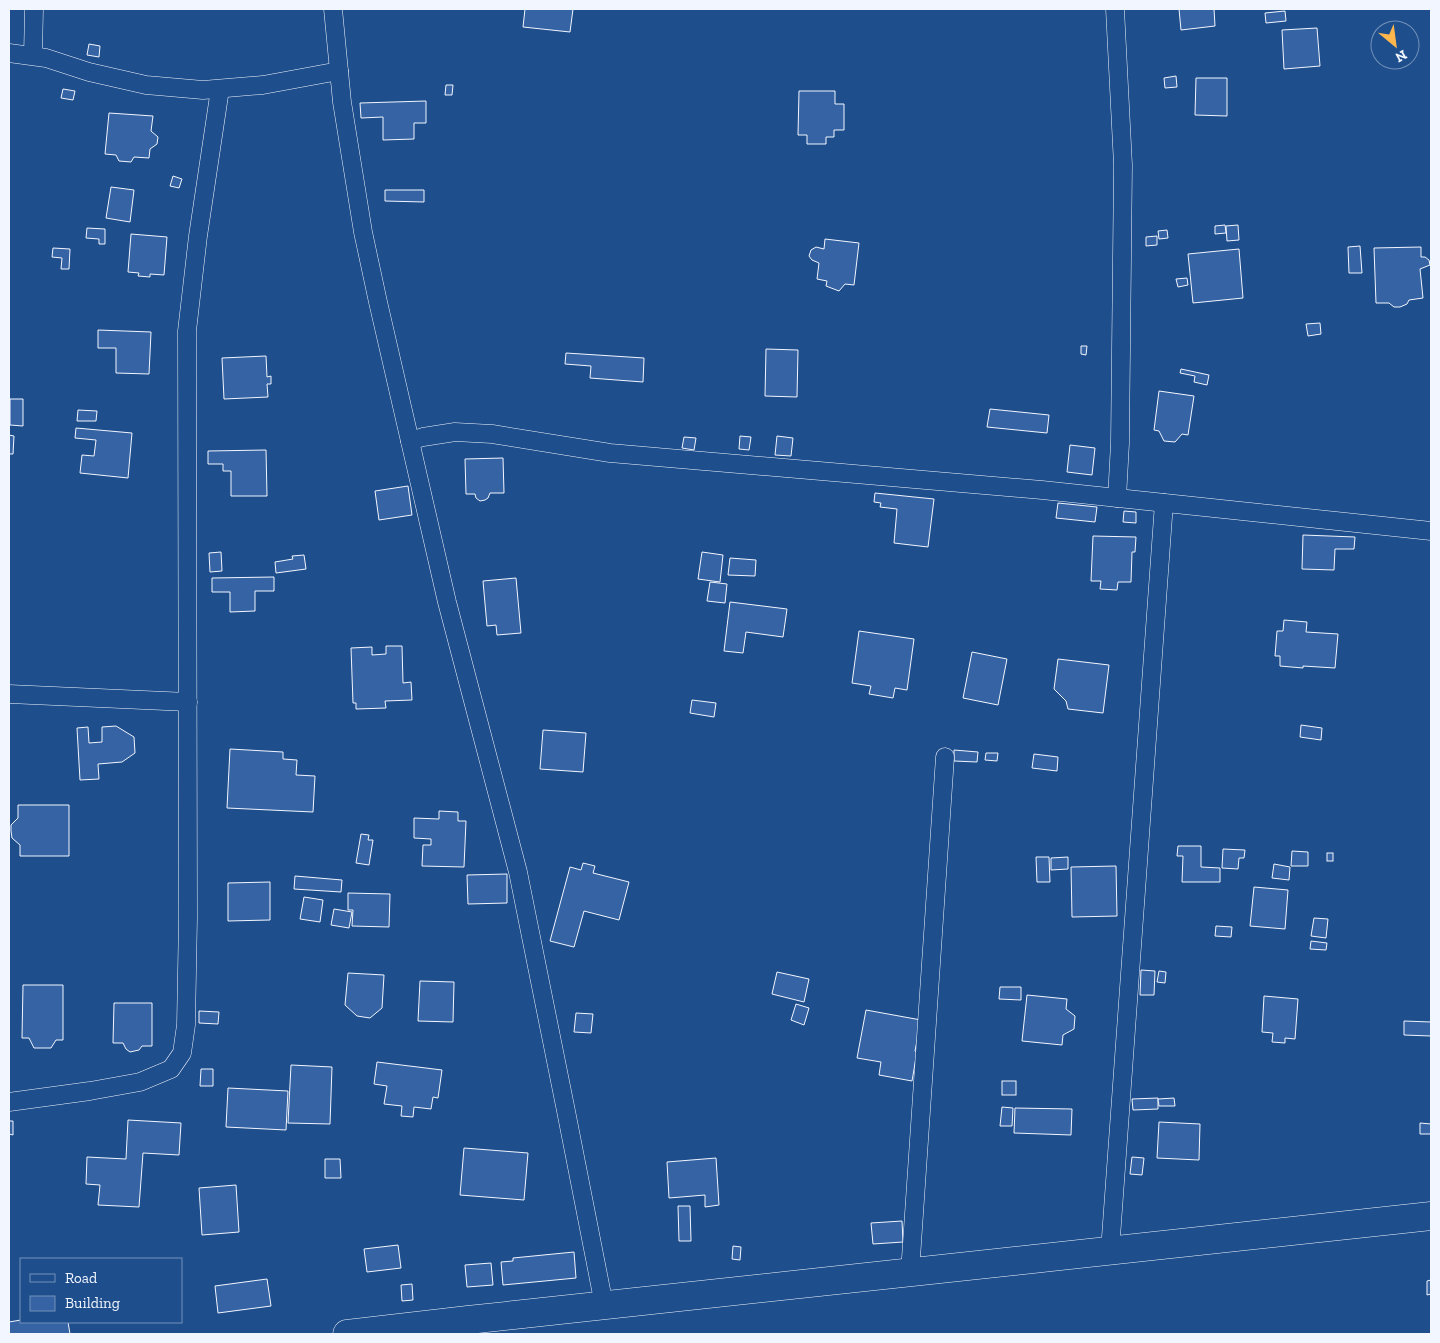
<svg xmlns="http://www.w3.org/2000/svg" width="1440" height="1343" viewBox="0 0 1440 1343" font-family="'Zilla Slab',serif">
  <style>
    .building { fill: #3563a3; stroke: #f2f6ff }
    .lines { fill: none; stroke-linecap: round; stroke-linejoin: round }
    .minor-casing { stroke: #f2f6ff; stroke-width: 19 }
    .trunk-casing { stroke: #f2f6ff; stroke-width: 29 }
    .minor { stroke: #1f4e8c; stroke-width: 18 }
    .trunk { stroke: #1f4e8c; stroke-width: 28 }
  </style>
  <rect width="100%" height="100%" fill="#1f4e8c"/>
  <g class="building">
    <path d="M525,9H573L570,32L523,27Z"/>
    <path d="M1179,9H1214L1215,26L1181,30Z"/>
    <path d="M1285,11L1286,21L1266,23L1265,13Z"/>
    <path d="M1317,28L1320,66L1284,69L1282,30Z"/>
    <path d="M89,44L100,46L99,57L87,55Z"/>
    <path d="M1176,76L1177,87L1165,88L1164,78Z"/>
    <path d="M1196,78H1227V116L1195,115Z"/>
    <path d="M446,85H453L452,95H445Z"/>
    <path d="M63,89L75,91L73,100L61,98Z"/>
    <path d="M799,91H835V104H844V130H834V137H826V144H807V135H798Z"/>
    <path d="M426,101V123H414V139L383,140V117L361,118L360,103Z"/>
    <path d="M109,113L153,116L151,131L158,137L157,144L150,149L149,158L134,157L131,162L119,161L116,155L105,154Z"/>
    <path d="M173,176L182,179L179,188L170,186Z"/>
    <path d="M111,187L134,190L130,222L106,218Z"/>
    <path d="M385,190H424V202L385,201Z"/>
    <path d="M1225,225L1226,233L1215,234V226Z"/>
    <path d="M1238,225L1239,240L1227,241L1226,226Z"/>
    <path d="M87,228L105,229V244H99V239L86,238Z"/>
    <path d="M1167,230L1168,238L1159,239L1158,231Z"/>
    <path d="M131,234L167,237L164,275L150,274V277L138,276L139,273L128,272Z"/>
    <path d="M1157,236V245L1146,246V237Z"/>
    <path d="M825,239L859,243L854,285L845,284L839,291L826,286L827,281L817,279L819,263L812,260L809,256L811,250L816,247L824,249Z"/>
    <path d="M1360,246L1362,273H1349L1348,247Z"/>
    <path d="M1421,247V257H1425L1429,260L1430,265L1420,269L1423,298L1409,300L1407,304L1400,307H1394L1389,303H1376L1374,248Z"/>
    <path d="M53,248L70,249L69,269H61L62,258L52,257Z"/>
    <path d="M1239,249L1243,298L1193,303L1188,254Z"/>
    <path d="M1187,278L1188,285L1178,287L1176,279Z"/>
    <path d="M1320,323L1321,334L1308,336L1306,324Z"/>
    <path d="M98,330L151,332L149,374L116,373V348H98Z"/>
    <path d="M1081,346H1087L1086,355L1081,354Z"/>
    <path d="M766,349L798,350L797,397L765,396Z"/>
    <path d="M566,353L644,358L643,382L590,378L591,366L565,364Z"/>
    <path d="M266,356L267,377L271,376V384H267L268,397L224,399L222,358Z"/>
    <path d="M1181,369L1209,375L1207,385L1194,382L1195,376L1180,373Z"/>
    <path d="M1159,391L1194,396L1188,435L1182,434L1175,442L1164,441L1159,431L1154,430Z"/>
    <path d="M10,399H23V426L10,425Z"/>
    <path d="M990,409L1049,415L1047,433L987,427Z"/>
    <path d="M78,410L97,411L96,421H77Z"/>
    <path d="M76,428L132,433L128,478L80,473L82,455L94,456L96,440L75,438Z"/>
    <path d="M9,435L14,436L13,454H9Z"/>
    <path d="M740,436L751,437L749,450L739,449Z"/>
    <path d="M777,436L793,438L791,456L775,455Z"/>
    <path d="M684,437L696,438L694,450L682,448Z"/>
    <path d="M1070,445L1095,448L1092,475L1067,472Z"/>
    <path d="M266,450L267,496H231V471H223V464H208V451Z"/>
    <path d="M503,458L504,493H490L488,498L485,500L480,501L476,498L475,494H466L465,459Z"/>
    <path d="M408,486L412,515L379,520L375,491Z"/>
    <path d="M875,493L934,499L928,547L894,543L897,509L880,507L881,503L874,502Z"/>
    <path d="M1058,503L1097,507L1095,522L1056,518Z"/>
    <path d="M1124,511L1136,512V523L1123,522Z"/>
    <path d="M1303,535L1355,537L1354,549H1335L1334,570L1302,569Z"/>
    <path d="M1093,536L1136,537L1135,552H1132L1131,582H1118L1117,590L1100,589L1101,581H1091Z"/>
    <path d="M221,552L222,571L210,572L209,553Z"/>
    <path d="M702,552L723,555L720,582L698,579Z"/>
    <path d="M304,555L306,569L276,573L275,562L293,559L292,556Z"/>
    <path d="M730,558L756,560L755,576L728,575Z"/>
    <path d="M274,577V591H255V611L230,612V592H212V578Z"/>
    <path d="M516,578L521,633L497,635L496,625L487,626L483,581Z"/>
    <path d="M710,582L727,584L725,603L707,601Z"/>
    <path d="M730,602L787,609L783,637L746,632L743,653L724,651Z"/>
    <path d="M1284,620L1307,622L1306,632L1338,634L1335,668L1303,666V668L1280,666V656H1275L1277,631H1283Z"/>
    <path d="M859,631L914,639L907,690L895,688L893,698L869,694L871,686L852,683Z"/>
    <path d="M386,646H402L403,683L411,682L412,700L385,701L386,708L356,709V703H353L351,648L372,647V655L386,654Z"/>
    <path d="M972,652L1007,659L998,705L963,698Z"/>
    <path d="M1058,659L1109,665L1103,713L1068,709L1066,701L1054,689Z"/>
    <path d="M692,700L716,703L714,717L690,713Z"/>
    <path d="M1301,725L1322,728L1321,740L1300,737Z"/>
    <path d="M116,726L134,737L135,753L122,762L98,764L99,779L80,780L77,728L88,727L89,743L102,742V727Z"/>
    <path d="M543,730L586,733L583,772L540,769Z"/>
    <path d="M230,749L283,752V759L297,760L296,775L315,776L313,812L227,808Z"/>
    <path d="M954,750L978,752L977,762L954,761Z"/>
    <path d="M986,753H998L997,761L985,760Z"/>
    <path d="M1034,754L1058,757L1057,771L1032,768Z"/>
    <path d="M18,805H69V856H20V845L12,838L11,831V825L18,818Z"/>
    <path d="M439,811L458,812V821H466L464,867L422,866L423,845H431V839L414,838V818L439,819Z"/>
    <path d="M361,834L369,835L368,840H373L369,865L356,863Z"/>
    <path d="M1178,846H1201V867L1220,868V882H1182L1183,856H1177Z"/>
    <path d="M1223,849L1245,850L1244,858H1239L1238,869L1222,868Z"/>
    <path d="M1292,851L1308,852V866H1291Z"/>
    <rect x="1327" y="853" width="6" height="8"/>
    <path d="M1036,857H1049L1050,882H1037Z"/>
    <path d="M1068,857V869L1051,870V858Z"/>
    <path d="M583,863L595,866L593,873L629,882L619,920L584,911L574,947L550,941L570,867L581,870Z"/>
    <path d="M1274,864L1290,867L1289,880L1272,878Z"/>
    <path d="M1116,866L1117,916L1072,917L1071,867Z"/>
    <path d="M507,874V903L468,904L467,875Z"/>
    <path d="M295,876L342,880L341,892L294,889Z"/>
    <path d="M270,882V920L228,921V883Z"/>
    <path d="M1254,887L1288,890L1285,929L1250,926Z"/>
    <path d="M348,893L390,894L389,927L352,926L353,910H348Z"/>
    <path d="M304,897L323,900L320,922L300,919Z"/>
    <path d="M334,909L352,912L349,928L331,925Z"/>
    <path d="M1314,918L1328,919L1326,938L1311,936Z"/>
    <path d="M1216,926L1232,927L1231,937L1215,936Z"/>
    <path d="M1311,941L1327,943L1326,950L1310,949Z"/>
    <path d="M1141,970L1155,971L1154,995H1140Z"/>
    <path d="M1159,971L1166,972L1165,983L1157,982Z"/>
    <path d="M777,972L809,979L804,1002L772,994Z"/>
    <path d="M348,973L384,975L382,1008L370,1018L357,1016L345,1005Z"/>
    <path d="M420,981L454,982L453,1022L418,1021Z"/>
    <path d="M23,985H63V1040H56L51,1048H34L29,1038H22Z"/>
    <path d="M1000,987H1021V1000L999,999Z"/>
    <path d="M1027,995L1067,999L1066,1009L1075,1016L1074,1029L1063,1035L1062,1045L1022,1041Z"/>
    <path d="M1264,996L1298,999L1295,1039L1285,1038V1043L1272,1042L1273,1033L1262,1032Z"/>
    <path d="M114,1003H152V1046H142L139,1050L130,1052L126,1049L123,1043H113Z"/>
    <path d="M796,1004L809,1008L804,1025L791,1020Z"/>
    <path d="M866,1010L921,1020L915,1051L917,1052L912,1081L879,1075L881,1062L857,1058Z"/>
    <path d="M199,1011L219,1012L218,1024L199,1023Z"/>
    <path d="M576,1013L593,1014L591,1033L574,1032Z"/>
    <path d="M1404,1021L1431,1022V1036L1404,1035Z"/>
    <path d="M377,1062L442,1070L438,1098L433,1097L431,1109L414,1107L413,1117L401,1116L402,1106L384,1104L387,1086L374,1084Z"/>
    <path d="M291,1065L332,1067L330,1124L288,1123Z"/>
    <path d="M201,1069H213V1086H200Z"/>
    <rect x="1002" y="1081" width="14" height="14"/>
    <path d="M228,1088L288,1091L286,1130L226,1127Z"/>
    <path d="M1158,1098V1109L1133,1110L1132,1099Z"/>
    <path d="M1174,1098L1175,1106H1159L1158,1099Z"/>
    <path d="M1002,1107L1013,1108L1012,1126H1000Z"/>
    <path d="M1015,1108L1072,1109L1071,1135L1014,1133Z"/>
    <path d="M128,1120L181,1123L179,1155L143,1153L139,1207L98,1205L100,1185L86,1184L87,1157L126,1159Z"/>
    <path d="M9,1121H13V1135L9,1134Z"/>
    <path d="M1159,1122L1200,1124L1199,1160L1157,1158Z"/>
    <path d="M1420,1123L1431,1124V1134H1420Z"/>
    <path d="M464,1148L528,1153L524,1200L460,1195Z"/>
    <path d="M1132,1157L1144,1158L1142,1175L1130,1174Z"/>
    <path d="M716,1158L719,1205L705,1207V1195L669,1198L667,1162Z"/>
    <path d="M325,1159H340L341,1178H325Z"/>
    <path d="M236,1185L239,1232L202,1235L199,1188Z"/>
    <path d="M678,1206H690L691,1241H679Z"/>
    <path d="M902,1221L903,1242L873,1244L871,1223Z"/>
    <path d="M398,1245L401,1268L367,1272L364,1249Z"/>
    <path d="M733,1246L741,1247L740,1260L732,1259Z"/>
    <path d="M574,1252L576,1278L503,1285L501,1262L513,1261V1258Z"/>
    <path d="M491,1263L493,1285L467,1287L465,1265Z"/>
    <path d="M267,1279L271,1306L218,1313L215,1286Z"/>
    <path d="M1431,1280V1294L1427,1295V1281Z"/>
    <path d="M412,1284L413,1300L402,1301L401,1285Z"/>
    <path d="M21,1320V1322H68L70,1334H9V1322Z"/>
  </g>
  <g class="lines">
    <g class="minor-casing">
      <g id="minor">
        <path d="M333,9L342,102L363,232L378,302L447,602L518,872L566,1111L604,1305"/>
        <path d="M1115,9L1123,165L1120,443L1117,498"/>
        <path d="M9,53L46,58L89,72L146,85L203,90L263,85L339,71"/>
        <path d="M33,55L34,9"/>
        <path d="M410,441L423,437L455,432L492,434L610,453L1042,490L1431,531"/>
        <path d="M9,694L188,702"/>
        <path d="M9,1102L90,1091L140,1082L171,1069L182,1053L186,1025L188,918L187,331L198,236L220,89"/>
        <path d="M1110,1251L1164,503"/>
        <path d="M910,1273L945,757"/>
      </g>
    </g>
    <g class="trunk-casing">
      <path id="trunk" d="M347,1334L468,1320L1431,1216"/>
    </g>
    <use href="#minor" class="minor"/>
    <use href="#trunk" class="trunk"/>
  </g>
  <rect width="1440" height="1343" fill="none" stroke="#f2f6ff" stroke-width="20"/>
  <rect x="20" y="1258" width="162" height="65" fill="#1f4e8c" stroke="#7391ba"/>
  <rect x="30" y="1274" width="25" height="8" fill="#1f4e8c" stroke="#7391ba"/>
  <text x="65" y="1283" font-size="15" fill="#f2f6ff">Road</text>
  <rect x="30" y="1296" width="25" height="15" fill="#3563a3" stroke="#7391ba"/>
  <text x="65" y="1308" font-size="15" fill="#f2f6ff">Building</text>
  <g transform="translate(1395 45) rotate(151)"><circle r="24" fill="#1f4e8c" stroke="#7391ba"/>
  <path d="M0-4L9 19L0 12L-9 19Z" fill="#ffb74d"/>
  <text y="-8" font-size="14" font-weight="bold" text-anchor="middle" fill="#f2f6ff">N</text>
  </g>
</svg>
